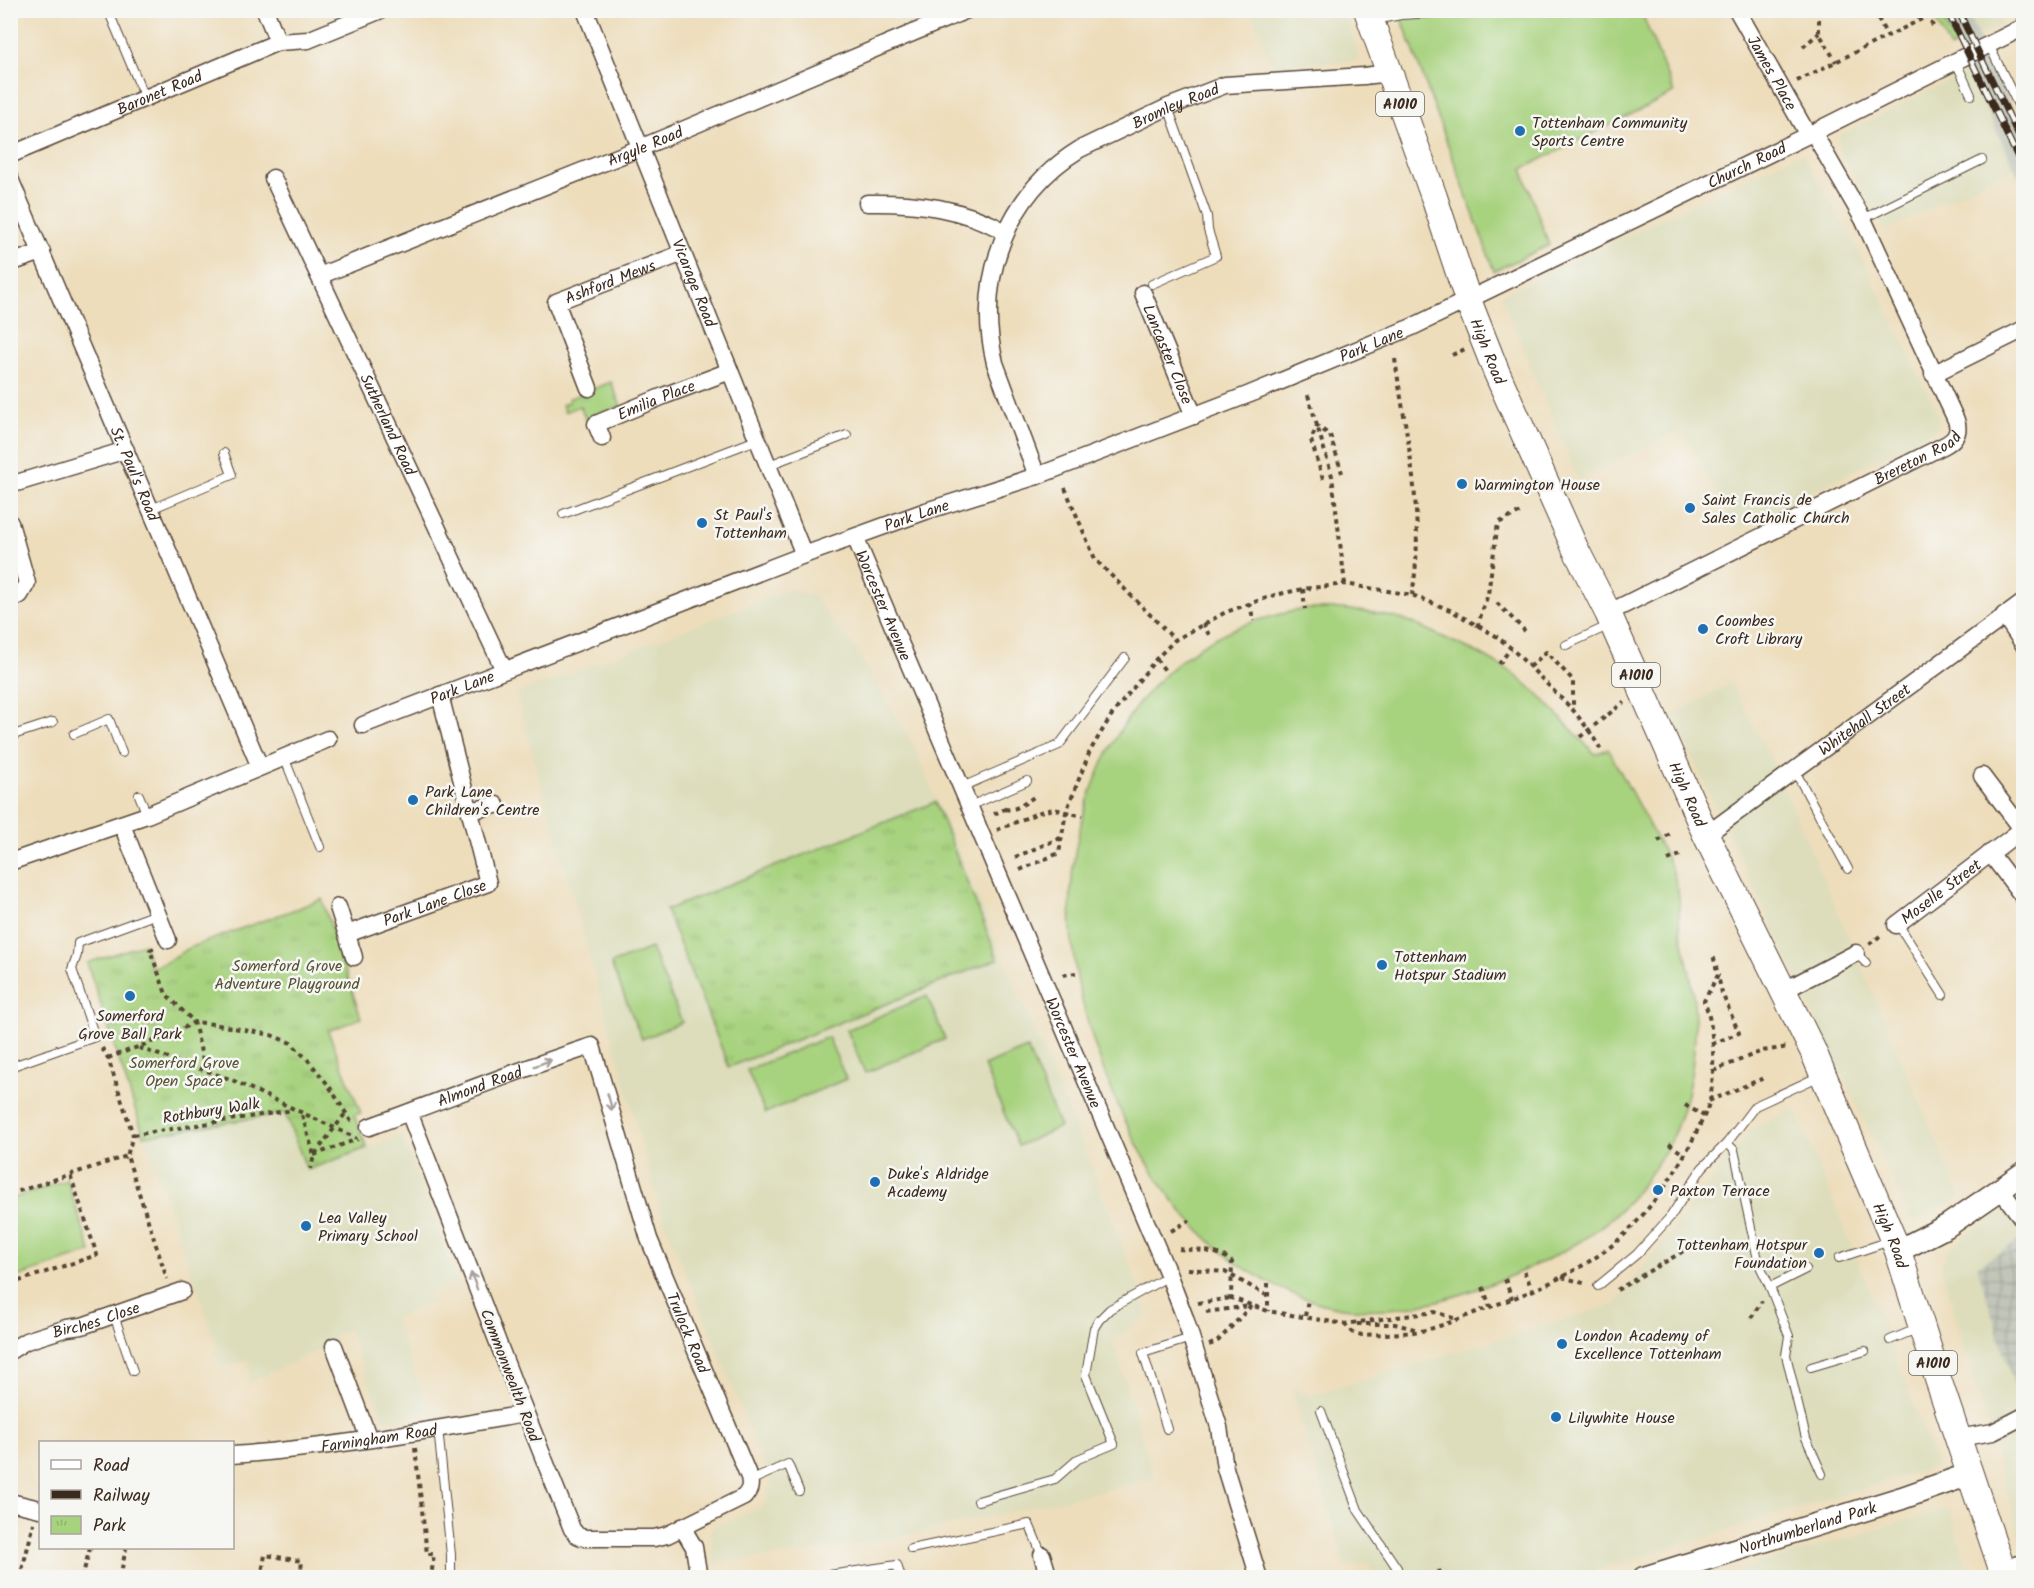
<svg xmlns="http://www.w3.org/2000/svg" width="2034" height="1588" viewBox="0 0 2034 1588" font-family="Kalam,sans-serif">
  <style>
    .built { fill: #ddddbc }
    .industrial { fill: url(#industrial-grid) }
    .railway { fill: #c2c6b9 }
    .grass { fill: #a7d27e; stroke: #717e4e; stroke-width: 1.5 }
    .park { fill: url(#park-tufts); stroke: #717e4e; stroke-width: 1.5 }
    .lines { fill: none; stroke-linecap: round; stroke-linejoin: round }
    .lane-casing { stroke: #564536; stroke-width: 10 }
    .street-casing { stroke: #564536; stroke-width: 19 }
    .secondary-casing { stroke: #564536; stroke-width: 25 }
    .primary-casing { stroke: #564536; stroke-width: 28 }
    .path { stroke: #564536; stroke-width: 4; stroke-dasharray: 4.5 4.5; stroke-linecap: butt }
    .lane { stroke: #fff; stroke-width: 8 }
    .street { stroke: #fff; stroke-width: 16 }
    .secondary { stroke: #fff; stroke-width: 22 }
    .primary { stroke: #fff; stroke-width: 26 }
    .rail-casing { stroke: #3b2a1e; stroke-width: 7 }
    .rail { stroke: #f6f6f2; stroke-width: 4.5; stroke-dasharray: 14; stroke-linecap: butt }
    .oneway { stroke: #a79f9a }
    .poi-dot { fill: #1f6fb2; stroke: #f6f6f2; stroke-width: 2 }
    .labels { text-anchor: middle; stroke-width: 5; stroke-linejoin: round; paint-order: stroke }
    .shield { fill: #f6f6f2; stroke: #73675e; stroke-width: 1.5 }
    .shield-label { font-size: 15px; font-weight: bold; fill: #3b2a1e }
    .street-label { font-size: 16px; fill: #3b2a1e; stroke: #f6f6f2 }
    .poi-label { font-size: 16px; fill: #3b2a1e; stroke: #f6f6f2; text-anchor: start }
    .park-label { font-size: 16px; fill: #565436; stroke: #f6f6f2 }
  </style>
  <defs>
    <pattern id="industrial-grid" width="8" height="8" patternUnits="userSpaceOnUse" patternTransform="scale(1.5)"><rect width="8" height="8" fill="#c2c6b9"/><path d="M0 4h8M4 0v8" fill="none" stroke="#a8aa9f"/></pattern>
    <pattern id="park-tufts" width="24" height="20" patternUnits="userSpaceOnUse" patternTransform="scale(1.5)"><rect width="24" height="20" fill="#a7d27e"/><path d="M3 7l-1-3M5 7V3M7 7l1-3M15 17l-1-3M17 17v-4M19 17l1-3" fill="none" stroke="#91b46c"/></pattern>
  </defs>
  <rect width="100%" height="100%" fill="#f6f6f2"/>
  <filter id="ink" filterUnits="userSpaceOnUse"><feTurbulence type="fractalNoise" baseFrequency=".0167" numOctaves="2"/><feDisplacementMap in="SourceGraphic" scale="12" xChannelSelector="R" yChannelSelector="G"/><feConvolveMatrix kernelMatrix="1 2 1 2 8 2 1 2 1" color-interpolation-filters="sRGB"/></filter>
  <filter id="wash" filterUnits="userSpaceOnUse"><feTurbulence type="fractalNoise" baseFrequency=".008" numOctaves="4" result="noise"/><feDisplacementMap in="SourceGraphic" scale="24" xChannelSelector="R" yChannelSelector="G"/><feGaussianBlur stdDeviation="1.35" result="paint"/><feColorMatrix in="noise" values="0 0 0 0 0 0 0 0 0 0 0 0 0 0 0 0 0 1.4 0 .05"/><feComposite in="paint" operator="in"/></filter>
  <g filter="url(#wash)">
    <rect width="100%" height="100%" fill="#edddbb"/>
    <g class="built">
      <path d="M1251,11H1344L1359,56L1356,61L1273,66Z"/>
      <path d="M1939,11H2001L2004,15L2000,25L1956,46Z"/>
      <path d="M1968,71L2014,167L1884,231L1838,148L1840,135Z"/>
      <path d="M1802,153L1855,244L1939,416L1938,428L1737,530L1682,429L1578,481L1501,295Z"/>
      <path d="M791,589L815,596L832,622L855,648L913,745L1086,1152L1149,1315L1113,1341L1155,1479L898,1537L797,1554L713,1563L711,1529L764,1506L771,1482L661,1212L516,694Z"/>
      <path d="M1731,683L1770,756L1961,1197L1913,1223L1672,715Z"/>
      <path d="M1795,1108L1877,1308L1937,1466L1574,1577H1373L1368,1562L1346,1569L1292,1389L1313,1395L1615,1304L1750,1130Z"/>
      <path d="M286,1112L307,1170L402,1135L457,1282L429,1294L432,1302L394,1318L430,1412L384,1421L348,1329L334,1335L336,1342L248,1383L250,1359L221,1369L214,1351L218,1350L144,1136Z"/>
      <path d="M2023,1194V1238L1977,1266L2023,1415V1546L1941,1267L1948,1248Z"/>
      <path d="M1949,1508L1971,1577H1862L1859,1572L1842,1578L1714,1577Z"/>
    </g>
    <path class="industrial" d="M2023,1238V1415L1977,1266Z"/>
    <path class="railway" d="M1939,11H1966L2023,130V186Z"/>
    <g class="grass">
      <path d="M1399,11H1641L1674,93L1522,169L1549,245L1494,271Z"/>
      <path d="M1931,11H1939L1956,46L1950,49Z"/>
      <path d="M1305,609H1342L1374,613L1408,621L1478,653L1510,671L1538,694L1595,754L1608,749L1668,860C1674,873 1678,885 1679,899C1680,910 1678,920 1680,931C1686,955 1692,978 1694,1003C1698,1050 1690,1101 1669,1144C1660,1161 1648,1176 1637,1191C1598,1241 1538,1266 1480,1288C1439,1303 1398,1312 1354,1309C1333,1308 1311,1301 1291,1293C1191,1252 1137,1161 1101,1063C1081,1008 1067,948 1071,889C1077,792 1125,688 1213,639C1241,623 1273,615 1305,609Z"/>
      <path d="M651,948L682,1022L642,1039L611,964Z"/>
      <path d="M927,996L945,1039L865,1073L847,1030Z"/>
      <path d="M828,1037L846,1079L765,1113L747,1070Z"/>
      <path d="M1027,1048L1060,1127L1018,1146L984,1066Z"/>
      <path d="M67,1180L91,1252L11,1279V1199Z"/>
    </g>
    <g class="park">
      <path d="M611,382L621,406L586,420L580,406L565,412L562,405L569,402L568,399Z"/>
      <path d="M935,802L998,959L729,1067L666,910Z"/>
      <path d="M322,899L361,1018L328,1031L361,1113L354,1115L367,1148L307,1170L285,1113L144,1136L87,963L144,944L151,967C167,965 177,953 192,947C235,930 279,916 322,899Z"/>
    </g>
  </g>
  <g filter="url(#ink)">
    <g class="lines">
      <g class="lane-casing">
        <g id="lane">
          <path d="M108,10L145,98"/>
          <path d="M1374,20L1401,15L1481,10"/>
          <path d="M1989,45L2024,117"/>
          <path d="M1956,62L1971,95"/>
          <path d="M1863,219L1982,160"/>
          <path d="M1152,284L1216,256L1208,230L1207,216L1168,107"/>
          <path d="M769,465L847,435"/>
          <path d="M151,509L232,475L224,453"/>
          <path d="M563,514L759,439"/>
          <path d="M1566,645L1610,625"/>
          <path d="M74,734L109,719L122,753"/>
          <path d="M10,736L53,722"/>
          <path d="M284,757L320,847"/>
          <path d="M1795,771L1848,869"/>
          <path d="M962,787L1059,745L1125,658"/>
          <path d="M139,795L147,815"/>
          <path d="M970,806L1027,781"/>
          <path d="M1898,924L1943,995"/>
          <path d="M1856,953L1866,963"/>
          <path d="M10,1067L95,1037L72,969L77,955L78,943L157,914"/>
          <path d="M1727,1143L1734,1150L1759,1264L1770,1287L1789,1336L1786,1355L1806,1438L1822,1474"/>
          <path d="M1839,1258L1890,1241"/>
          <path d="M1598,1286L1637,1254L1671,1216L1702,1168L1727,1143L1755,1106L1820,1076"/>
          <path d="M1770,1287L1806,1269"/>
          <path d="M114,1315L133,1371"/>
          <path d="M1890,1340L1919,1328"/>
          <path d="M1811,1367L1865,1351"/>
          <path d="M1321,1411L1358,1510L1397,1568L1399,1578"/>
          <path d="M438,1428L451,1555V1578"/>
          <path d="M1167,1429L1143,1353L1191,1338"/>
          <path d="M750,1481L788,1464L799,1491"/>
          <path d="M978,1501L1055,1479L1078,1459L1114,1444L1086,1375L1094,1328L1099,1320L1110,1309L1169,1276"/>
          <path d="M911,1549L1029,1524L1042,1555"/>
          <path d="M809,1578L897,1565L901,1578"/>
        </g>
      </g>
      <g class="street-casing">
        <g id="street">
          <path id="s1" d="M585,10L804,555"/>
          <path id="s2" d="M1737,10L1808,135"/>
          <path d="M2022,10L2024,13"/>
          <path d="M278,42L308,40L381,10"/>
          <path id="s3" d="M10,155L278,42L265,10"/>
          <path id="s4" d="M273,178L504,670"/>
          <path id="s5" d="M10,179L260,767"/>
          <path d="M867,203C917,202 962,208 1006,232"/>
          <path d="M10,263L42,252"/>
          <path id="s6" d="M319,276L640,148L967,10"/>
          <path id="s7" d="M1143,293L1194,416"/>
          <path d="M1933,374L2024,329"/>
          <path id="s8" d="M589,388L556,302L683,253"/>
          <path id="s9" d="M602,438L596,424L666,395L730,371"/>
          <path id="s10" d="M1037,476L995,363C975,280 1006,194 1080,149L1168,107L1225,85L1364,76L1389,73"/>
          <path d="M10,485L126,450"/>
          <path d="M10,523L27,583L20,595L10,600"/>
          <path id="s11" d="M855,537L1169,1276L1185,1318L1219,1427L1225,1468L1259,1578"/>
          <path id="s12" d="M1608,613L1945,445C1956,439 1960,432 1956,420L1863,219L1813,132"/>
          <path d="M2004,615L2024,645"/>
          <path id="s13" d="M363,725L804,555L926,511L1037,476L1250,394L1412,327L1808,135L2024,27"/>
          <path d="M1982,776L2022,829"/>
          <path d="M470,811L496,805"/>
          <path d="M122,825L168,940"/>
          <path id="s14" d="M1706,835L2024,602"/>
          <path d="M1990,853L2024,898"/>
          <path d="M10,862L147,815L328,739"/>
          <path d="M338,907L354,957"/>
          <path id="s15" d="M1896,925L2024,828"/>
          <path id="s16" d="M347,934L488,883L440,695"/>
          <path d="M1783,991L1856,953"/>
          <path id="s17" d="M369,1127C443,1100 517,1070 592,1046L649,1239L749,1477C751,1486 750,1490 744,1497L667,1535L654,1538H584L577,1535L572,1529L514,1384L409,1112"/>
          <path d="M2001,1190L2024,1221"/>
          <path d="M334,1346L369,1439"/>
          <path id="s18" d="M10,1351L26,1341L67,1328L82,1326L182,1291"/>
          <path d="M1958,1438L1993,1432L2024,1416"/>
          <path id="s19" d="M232,1455C331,1448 428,1430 525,1414"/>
          <path d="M10,1502L40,1509"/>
          <path d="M682,1527L694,1547L699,1578"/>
          <path d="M1042,1555L1049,1578"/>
          <path d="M2002,1568L2024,1563"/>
        </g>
      </g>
      <g class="secondary-casing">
        <g id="secondary">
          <path d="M1898,1251L1947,1226L2024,1173"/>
          <path id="s20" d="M1644,1578L1902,1498L1970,1474"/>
        </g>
      </g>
      <g class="primary-casing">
        <g id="primary">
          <path id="s21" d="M1367,10L1434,197L1468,300L1496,371L1575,548L1608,613L1706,835L1813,1051L1898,1251L1938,1379L2005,1578"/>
        </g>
      </g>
      <g class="path">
        <path d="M1819,10V33L1836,62"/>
        <path d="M1874,10L1887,36"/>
        <path d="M1803,47L1819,33"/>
        <path d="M1797,81L1928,16L1935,30"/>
        <path d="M1452,355L1465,349"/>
        <path d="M1395,359C1406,437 1426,516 1412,595"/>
        <path d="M1308,395L1332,476L1345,584"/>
        <path d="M1323,479L1311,440L1317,426L1330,435L1342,473"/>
        <path d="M1065,488L1095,559L1175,640"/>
        <path d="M1303,589L1305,609"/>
        <path d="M1249,603L1254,621"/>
        <path d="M1497,603L1525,631"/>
        <path d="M1203,623L1211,639"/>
        <path d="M1477,627L1488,594L1498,523L1521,512"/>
        <path d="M1156,659L1167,673"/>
        <path d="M1499,664L1511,648"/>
        <path d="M1530,667L1546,652L1573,680V709"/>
        <path d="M10,673H11"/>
        <path d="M1580,737L1624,702"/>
        <path d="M1005,809C1015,812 1026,802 1034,797"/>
        <path d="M994,814L1005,809L1008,806"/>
        <path d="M997,830L1040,812L1054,809L1083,816"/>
        <path d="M1658,841L1670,834"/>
        <path d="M1015,857L1063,837"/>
        <path d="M1668,860L1680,855"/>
        <path d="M1020,870L1059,853L1066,812L1090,751L1111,716L1156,659L1175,640L1226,612L1275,595L1303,589L1345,584L1412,595L1450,610L1496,636L1511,648L1573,710L1588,729L1602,751"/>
        <path d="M10,943L14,953"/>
        <path d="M1869,944L1883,934"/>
        <path d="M154,948L150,950L166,994L194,1022L205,1069"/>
        <path d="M1063,975L1076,973"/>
        <path d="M1712,1044L1739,1033L1722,993L1718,976"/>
        <path d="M102,1048L108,1058L133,1135L127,1156L167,1279"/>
        <path d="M139,1048L230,1079L356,1138"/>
        <path d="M108,1058L173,1034L194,1022L213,1024L271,1035L291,1043L308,1060L329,1086L352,1123"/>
        <path d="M1713,1071L1762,1051L1789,1047"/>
        <path d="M1709,1101L1766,1077"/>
        <path d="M1685,1105L1704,1116"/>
        <path d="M302,1115L314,1155L311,1169"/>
        <path d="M133,1135L293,1110"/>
        <path d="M1669,1144L1685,1155"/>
        <path d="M315,1154L345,1114"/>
        <path d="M314,1155L358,1139"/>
        <path d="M10,1194L127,1156"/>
        <path d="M1171,1231L1190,1220"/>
        <path d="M1179,1249C1197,1251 1218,1249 1232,1262L1231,1298L1268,1311L1344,1324L1435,1312L1456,1319"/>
        <path d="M1188,1269L1225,1272L1268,1296"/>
        <path d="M1524,1271L1533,1291"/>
        <path d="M1562,1277L1587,1284"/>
        <path d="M1505,1279L1512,1299"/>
        <path d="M1268,1283V1311"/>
        <path d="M10,1284L97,1255L70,1174"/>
        <path d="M1483,1287L1490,1307"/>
        <path d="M1617,1290L1699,1242"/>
        <path d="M1198,1303L1231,1298"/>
        <path d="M1206,1312L1250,1306"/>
        <path d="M1305,1316L1308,1300"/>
        <path d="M1751,1318L1762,1301"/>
        <path d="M1344,1324L1354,1333L1362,1335C1381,1334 1402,1334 1421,1331C1444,1326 1468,1315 1490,1307C1534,1291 1578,1273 1615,1243C1647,1216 1678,1170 1696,1133C1701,1123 1707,1111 1710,1100C1715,1072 1715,1026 1704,1001L1718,975L1713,955"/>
        <path d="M1357,1324H1395L1418,1330"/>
        <path d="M1209,1345L1217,1342L1251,1306"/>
        <path d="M415,1448L427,1554H434L431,1578"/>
        <path d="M20,1578L34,1523"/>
        <path d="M82,1578L90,1548"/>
        <path d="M120,1578L126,1548"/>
        <path d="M261,1578L265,1555L302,1561L300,1578"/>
        <path d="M1420,1578L1445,1570"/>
      </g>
      <use href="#lane" class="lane"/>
      <use href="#street" class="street"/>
      <use href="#secondary" class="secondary"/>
      <use href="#primary" class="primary"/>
      <g class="rail-casing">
        <g id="rail">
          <path d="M1947,10L2024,170"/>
          <path d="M1958,10L2024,147"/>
        </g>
      </g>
      <use href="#rail" class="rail"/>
    </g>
    <defs><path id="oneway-shaft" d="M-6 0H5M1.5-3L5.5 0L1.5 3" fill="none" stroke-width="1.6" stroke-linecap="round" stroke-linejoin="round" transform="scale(1.5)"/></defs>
    <g class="oneway">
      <use href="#oneway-shaft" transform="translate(543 1063) rotate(-20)"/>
      <use href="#oneway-shaft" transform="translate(610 1102) rotate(74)"/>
      <use href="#oneway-shaft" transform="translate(474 1281) rotate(-111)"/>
    </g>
  </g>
  <g class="poi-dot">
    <circle cx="1520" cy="131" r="6"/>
    <circle cx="1462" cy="484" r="6"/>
    <circle cx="1690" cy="508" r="6"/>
    <circle cx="702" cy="523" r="6"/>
    <circle cx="1703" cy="629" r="6"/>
    <circle cx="413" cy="800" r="6"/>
    <circle cx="1382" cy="965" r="6"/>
    <circle cx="130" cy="996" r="6"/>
    <circle cx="875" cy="1182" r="6"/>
    <circle cx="1658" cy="1190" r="6"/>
    <circle cx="306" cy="1226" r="6"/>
    <circle cx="1819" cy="1253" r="6"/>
    <circle cx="1562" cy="1344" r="6"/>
    <circle cx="1556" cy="1417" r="6"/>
  </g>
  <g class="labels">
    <g class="shield">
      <rect x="1376" y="92" width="48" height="24" rx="4.5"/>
      <rect x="1612" y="663" width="48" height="24" rx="4.5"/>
      <rect x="1909" y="1351" width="48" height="24" rx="4.5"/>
    </g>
    <g class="shield-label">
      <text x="1400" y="109">A1010</text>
      <text x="1636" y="680">A1010</text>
      <text x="1933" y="1368">A1010</text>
    </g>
    <g class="street-label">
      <text dy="6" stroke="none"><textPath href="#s2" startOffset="72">James Place</textPath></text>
      <text dy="6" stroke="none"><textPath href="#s3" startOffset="162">Baronet Road</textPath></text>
      <text dy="6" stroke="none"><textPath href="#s10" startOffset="472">Bromley Road</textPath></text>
      <text dy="6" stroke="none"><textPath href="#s6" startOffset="351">Argyle Road</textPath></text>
      <text dy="6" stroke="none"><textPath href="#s13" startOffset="1494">Church Road</textPath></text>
      <text dy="6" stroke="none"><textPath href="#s8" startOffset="150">Ashford Mews</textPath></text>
      <text dy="6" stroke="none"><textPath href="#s1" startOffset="294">Vicarage Road</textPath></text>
      <text dy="6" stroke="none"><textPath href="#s13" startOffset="1078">Park Lane</textPath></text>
      <text dy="6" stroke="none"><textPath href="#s21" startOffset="362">High Road</textPath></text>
      <text dy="6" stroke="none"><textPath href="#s7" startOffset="66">Lancaster Close</textPath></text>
      <text dy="6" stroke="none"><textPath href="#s9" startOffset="80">Emilia Place</textPath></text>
      <text dy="6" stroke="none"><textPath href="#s4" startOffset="272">Sutherland Road</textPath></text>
      <text dy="6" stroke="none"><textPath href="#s12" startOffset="346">Brereton Road</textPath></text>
      <text dy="6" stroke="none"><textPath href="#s5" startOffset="320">St. Paul's Road</textPath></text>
      <text dy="6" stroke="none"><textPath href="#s13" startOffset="592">Park Lane</textPath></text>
      <text dy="6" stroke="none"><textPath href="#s11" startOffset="74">Worcester Avenue</textPath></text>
      <text dy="6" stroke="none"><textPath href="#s13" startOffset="106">Park Lane</textPath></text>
      <text dy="6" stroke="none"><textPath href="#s14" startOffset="196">Whitehall Street</textPath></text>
      <text dy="6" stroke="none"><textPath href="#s21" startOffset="848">High Road</textPath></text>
      <text dy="6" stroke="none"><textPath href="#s15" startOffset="56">Moselle Street</textPath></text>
      <text dy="6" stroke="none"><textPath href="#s16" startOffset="93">Park Lane Close</textPath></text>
      <text dy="6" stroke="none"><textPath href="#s11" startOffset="560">Worcester Avenue</textPath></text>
      <text dy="6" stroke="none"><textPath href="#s17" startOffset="118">Almond Road</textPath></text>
      <text transform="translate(211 1110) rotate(-9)" y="6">Rothbury Walk</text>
      <text dy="6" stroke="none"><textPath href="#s21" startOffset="1334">High Road</textPath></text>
      <text dy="6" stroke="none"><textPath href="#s18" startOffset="92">Birches Close</textPath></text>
      <text dy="6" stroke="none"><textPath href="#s17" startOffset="540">Trulock Road</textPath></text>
      <text transform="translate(511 1375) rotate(69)" y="6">Commonwealth Road</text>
      <text dy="6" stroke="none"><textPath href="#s19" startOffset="148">Farningham Road</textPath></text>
      <text dy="6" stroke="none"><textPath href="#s20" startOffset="171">Northumberland Park</textPath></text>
    </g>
    <g class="poi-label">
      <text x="1532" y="128">Tottenham Community<tspan x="1532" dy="18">Sports Centre</tspan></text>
      <text x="1474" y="490">Warmington House</text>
      <text x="1702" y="505">Saint Francis de<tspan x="1702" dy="18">Sales Catholic Church</tspan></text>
      <text x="714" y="520">St Paul's<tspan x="714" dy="18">Tottenham</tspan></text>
      <text x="1715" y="626">Coombes<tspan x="1715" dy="18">Croft Library</tspan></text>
      <text x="425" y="797">Park Lane<tspan x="425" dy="18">Children's Centre</tspan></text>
      <text x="1394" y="962">Tottenham<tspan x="1394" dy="18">Hotspur Stadium</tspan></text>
      <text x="130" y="1021" text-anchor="middle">Somerford<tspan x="130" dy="18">Grove Ball Park</tspan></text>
      <text x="887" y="1179">Duke's Aldridge<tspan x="887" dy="18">Academy</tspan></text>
      <text x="1670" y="1196">Paxton Terrace</text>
      <text x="318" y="1223">Lea Valley<tspan x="318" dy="18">Primary School</tspan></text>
      <text x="1807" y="1250" text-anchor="end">Tottenham Hotspur<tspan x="1807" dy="18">Foundation</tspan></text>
      <text x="1574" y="1341">London Academy of<tspan x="1574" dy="18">Excellence Tottenham</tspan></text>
      <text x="1568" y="1423">Lilywhite House</text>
    </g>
    <g class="park-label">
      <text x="287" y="971">Somerford Grove<tspan x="287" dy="18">Adventure Playground</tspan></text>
      <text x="184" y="1068">Somerford Grove<tspan x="184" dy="18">Open Space</tspan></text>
    </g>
  </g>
  <rect width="2034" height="1588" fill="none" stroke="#f6f6f2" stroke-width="36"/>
  <rect x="39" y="1441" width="195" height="108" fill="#f6f6f2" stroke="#aba49d" stroke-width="1.5"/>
  <rect x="51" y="1460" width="30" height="9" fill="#ffffff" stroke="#aba49d" stroke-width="1.5"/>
  <text x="93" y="1471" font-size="18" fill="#3b2a1e">Road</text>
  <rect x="51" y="1490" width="30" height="9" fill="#3b2a1e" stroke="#aba49d" stroke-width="1.5"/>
  <text x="93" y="1501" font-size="18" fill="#3b2a1e">Railway</text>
  <rect x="51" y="1516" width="30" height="18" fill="url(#park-tufts)" stroke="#aba49d" stroke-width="1.5"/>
  <text x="93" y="1531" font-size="18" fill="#3b2a1e">Park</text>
</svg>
